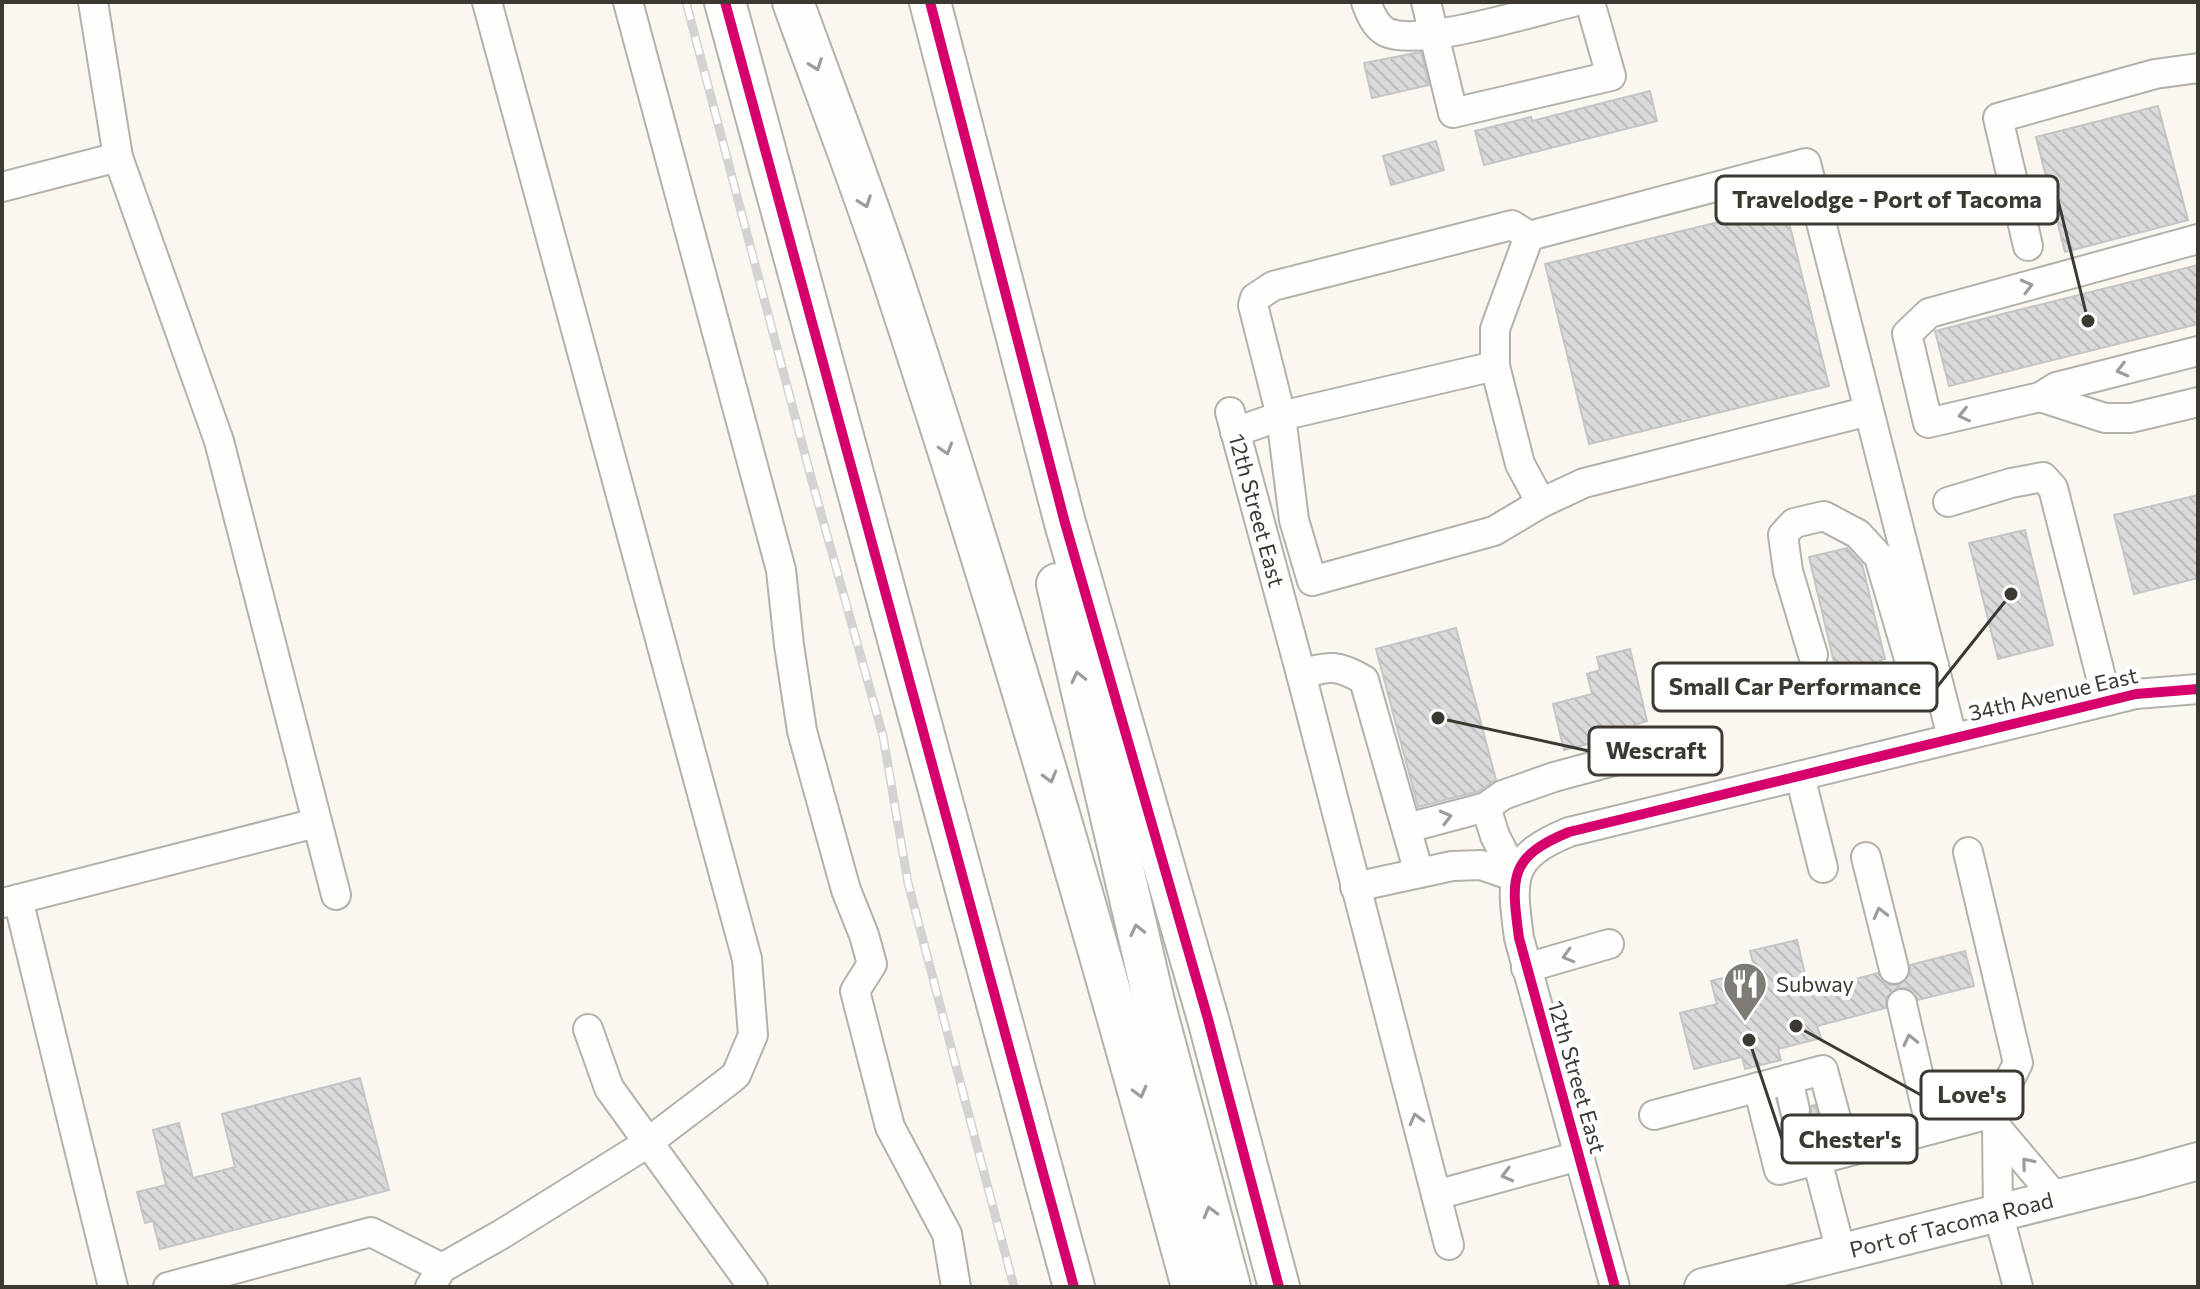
<svg xmlns="http://www.w3.org/2000/svg" width="2200" height="1289" viewBox="0 0 2200 1289" font-family="Commissioner,sans-serif">
  <style>
    .building { fill: url(#building-back-hatch); stroke: #c6c5c5; stroke-width: 2 }
    .lines { fill: none; stroke-linecap: round; stroke-linejoin: round }
    .minor-tunnel { stroke: #d4d1ca; stroke-width: 28; stroke-dasharray: 28 14; stroke-linecap: butt }
    .minor-casing { stroke: #b3b1ab; stroke-width: 32 }
    .major-casing { stroke: #b3b1ab; stroke-width: 40 }
    .highway-casing { stroke: #b3b1ab; stroke-width: 44 }
    .minor { stroke: #fefefd; stroke-width: 28 }
    .major { stroke: #fefefd; stroke-width: 36 }
    .highway { stroke: #fefefd; stroke-width: 40 }
    .rail-casing { stroke: #d4d3d1; stroke-width: 9 }
    .rail { stroke: #fff; stroke-width: 6; stroke-dasharray: 18; stroke-linecap: butt }
    .cycleway-casing { stroke: #fff; stroke-width: 15 }
    .cycleway { stroke: #d6006c; stroke-width: 10 }
    .oneway { stroke: #9d9c98 }
    .labels { text-anchor: middle; stroke-width: 8; stroke-linejoin: round; paint-order: stroke }
    .street-label { font-size: 22px; fill: #3c3933; stroke: #fff }
    .poi-label { font-size: 22px; fill: #3c3933; stroke: #fff; text-anchor: start }
    .leader { fill: none; stroke: #3c3933; stroke-width: 3 }
    .callout-dot { fill: #3c3933; stroke: #fff; stroke-width: 3 }
    .callout { fill: #fff; stroke: #3c3933; stroke-width: 3 }
    .callout-label { font-size: 24px; text-anchor: middle; font-weight: bold; fill: #3c3933 }
  </style>
  <defs>
    <pattern id="building-back-hatch" width="6" height="6" patternUnits="userSpaceOnUse" patternTransform="scale(2)"><rect width="6" height="6" fill="#dbdada"/><path d="M-1 5l2 2M0 0l6 6M5-1l2 2" fill="none" stroke="#bdbcbc"/></pattern>
  </defs>
  <rect width="100%" height="100%" fill="#faf7f0"/>
  <g class="building">
    <path d="M1421,52L1429,85L1372,98L1364,63Z"/>
    <path d="M1650,91L1657,121L1484,165L1475,131L1531,117L1532,121Z"/>
    <path d="M2158,106L2188,220L2065,252L2036,137Z"/>
    <path d="M1436,141L1444,170L1391,185L1383,156Z"/>
    <path d="M1785,206L1829,386L1589,444L1545,264Z"/>
    <path d="M2198,265V324L1949,386L1935,331Z"/>
    <path d="M2198,495V578L2134,594L2114,515Z"/>
    <path d="M2025,530L2053,645L1998,659L1969,543Z"/>
    <path d="M1847,548L1862,564L1885,659L1880,660L1885,681L1846,691L1841,669L1836,671L1809,557Z"/>
    <path d="M1456,628L1496,780L1479,791L1418,807L1376,649Z"/>
    <path d="M1630,649L1647,721L1634,725L1636,732L1564,750L1553,704L1592,694L1587,674L1600,670L1597,657Z"/>
    <path d="M1797,940L1809,991L1878,973L1889,985H1899L1910,974V965L1965,951L1974,986L1918,1000L1908,988H1897L1886,998V1008L1817,1026L1821,1038L1778,1049L1781,1060L1745,1069L1742,1057L1694,1069L1680,1013L1717,1004L1711,981L1755,970L1750,951Z"/>
    <path d="M360,1078L389,1190L160,1249L153,1221L145,1223L137,1192L166,1185L153,1130L179,1123L193,1178L235,1167L222,1114Z"/>
    <path d="M1815,1105L1824,1138L1791,1147L1785,1123L1798,1127L1806,1123L1811,1116V1106Z"/>
  </g>
  <g class="lines">
    <path class="minor-tunnel" d="M1795,1110L1804,1144"/>
    <g class="minor-casing">
      <g id="minor">
        <path d="M93,2L118,157L219,441L336,895"/>
        <path d="M628,2L781,570L789,645L802,731L846,890L864,935L872,964L855,991L890,1127L947,1234L956,1287"/>
        <path d="M1366,2C1370,13 1375,26 1386,32C1419,48 1534,11 1573,2"/>
        <path d="M1426,2L1453,113L1611,76L1590,2"/>
        <path d="M2,187L118,157"/>
        <path d="M1529,236L1495,329V366L1520,464L1541,503"/>
        <path d="M2198,239L1929,313L1907,334L1928,423L2040,397L2056,387L2198,351"/>
        <path d="M2028,246L1998,118L2155,74L2198,68"/>
        <path d="M2040,397L2105,418H2131L2198,402"/>
        <path d="M1869,411L1584,483L1541,503L1494,531L1312,581L1294,520L1281,416L1253,305L1255,298L1273,286L1512,225L1529,236L1806,163C1854,354 1904,546 1952,737"/>
        <path id="s1" d="M1230,412L1301,674L1449,1245"/>
        <path d="M1235,432L1281,416L1495,366"/>
        <path d="M1948,502L2011,483L2043,477L2053,488L2107,701"/>
        <path d="M1813,655L1788,571L1783,535L1794,523L1824,516L1858,534L1879,557L1909,659L1917,669L1934,665"/>
        <path d="M1301,674C1330,666 1337,664 1364,680L1419,873"/>
        <path d="M1800,776L1823,868"/>
        <path d="M1486,807L1495,836L1516,877"/>
        <path d="M1407,828L1486,807L1503,795L1554,777L1636,755"/>
        <path d="M1968,852L2018,1063L1993,1113"/>
        <path d="M1866,857L1894,969"/>
        <path d="M1355,887L1452,866L1481,865L1516,877"/>
        <path d="M18,899L113,1287"/>
        <path d="M3,903L316,823"/>
        <path d="M1526,968L1609,944"/>
        <path d="M1902,1004L1931,1129"/>
        <path d="M588,1029L609,1088L753,1287"/>
        <path d="M1788,1079L1795,1110"/>
        <path d="M1758,1087L1779,1170L1993,1113L1997,1128L1998,1213L2018,1287"/>
        <path d="M1654,1115L1823,1070L1845,1152"/>
        <path d="M1997,1128L2056,1198"/>
        <path d="M1817,1160L1841,1252"/>
        <path d="M1436,1195L1579,1156"/>
        <path d="M168,1287L371,1232L442,1268"/>
        <path d="M430,1287L442,1268L502,1234L643,1146L726,1083L736,1075L753,1035L747,959L487,2"/>
        <path d="M1615,1287L1519,938C1511,878 1508,857 1569,832L2136,694L2198,689"/>
      </g>
    </g>
    <g class="major-casing">
      <g id="major">
        <path id="s2" d="M1703,1287L2138,1178L2198,1161"/>
      </g>
    </g>
    <g class="highway-casing">
      <g id="highway">
        <path d="M725,2L1074,1287"/>
        <path d="M793,2C828,99 866,196 898,295C1006,623 1102,954 1192,1287"/>
        <path d="M930,2L1065,523L1208,1019L1279,1287"/>
        <path d="M1057,584L1155,1006L1230,1287"/>
      </g>
    </g>
    <use href="#minor" class="minor"/>
    <use href="#major" class="major"/>
    <use href="#highway" class="highway"/>
    <g class="rail-casing">
      <path id="rail" d="M686,2L812,481L883,736L908,883L1014,1287"/>
    </g>
    <use href="#rail" class="rail"/>
    <g class="cycleway-casing">
      <g id="cycleway">
        <path d="M725,2L1074,1287"/>
        <path d="M930,2L1065,523L1208,1019L1279,1287"/>
        <path d="M1615,1287L1519,938C1511,878 1508,857 1569,832L2136,694L2198,689"/>
      </g>
    </g>
    <use href="#cycleway" class="cycleway"/>
  </g>
  <defs><path id="oneway-chevron" d="M-2-3.5L2.5 0L-2 3.5" fill="none" stroke-width="1.6" stroke-linecap="round" stroke-linejoin="round" transform="scale(2)"/></defs>
  <g class="oneway">
    <use href="#oneway-chevron" transform="translate(816 65) rotate(70)"/>
    <use href="#oneway-chevron" transform="translate(865 202) rotate(70)"/>
    <use href="#oneway-chevron" transform="translate(2027 286) rotate(-15)"/>
    <use href="#oneway-chevron" transform="translate(2122 370) rotate(166)"/>
    <use href="#oneway-chevron" transform="translate(1964 415) rotate(167)"/>
    <use href="#oneway-chevron" transform="translate(946 449) rotate(73)"/>
    <use href="#oneway-chevron" transform="translate(1078 677) rotate(-103)"/>
    <use href="#oneway-chevron" transform="translate(1050 777) rotate(74)"/>
    <use href="#oneway-chevron" transform="translate(1446 817) rotate(-15)"/>
    <use href="#oneway-chevron" transform="translate(1880 913) rotate(-104)"/>
    <use href="#oneway-chevron" transform="translate(1137 930) rotate(-103)"/>
    <use href="#oneway-chevron" transform="translate(1568 956) rotate(164)"/>
    <use href="#oneway-chevron" transform="translate(1910 1040) rotate(-103)"/>
    <use href="#oneway-chevron" transform="translate(1140 1092) rotate(75)"/>
    <use href="#oneway-chevron" transform="translate(1416 1119) rotate(-105)"/>
    <use href="#oneway-chevron" transform="translate(2027 1163) rotate(-130)"/>
    <use href="#oneway-chevron" transform="translate(1507 1175) rotate(165)"/>
    <use href="#oneway-chevron" transform="translate(1210 1212) rotate(-105)"/>
  </g>
  <defs>
    <g id="restaurant-pin" transform="scale(2.3)"><path d="M0 17L-7.5 6A9.5 9.5 0 1 1 7.5 6Z" fill="#7e7c75" stroke="#fff"/><path d="M-5-6h1v4h1v-4h1v4h1v-4h1v5L-1.5 .5V6h-2V.5L-5-1ZM5-6V6H3V1.5H1.5Q1.5-4 5-6Z" fill="#fff"/></g>
  </defs>
  <g fill-rule="evenodd">
    <use href="#restaurant-pin" x="1745" y="984"/>
  </g>
  <g class="labels">
    <g class="street-label">
      <text dy="8" stroke="none"><textPath href="#s1" startOffset="102">12th Street East</textPath></text>
      <text transform="translate(2053 694) rotate(-13)" y="8">34th Avenue East</text>
      <text transform="translate(1577 1077) rotate(74)" y="8">12th Street East</text>
      <text dy="8" stroke="none"><textPath href="#s2" startOffset="256">Port of Tacoma Road</textPath></text>
    </g>
    <g class="poi-label">
      <text x="1776" y="992">Subway</text>
    </g>
  </g>
  <path class="leader" d="M2088 321L2058 200M2011 594L1937 687M1438 718L1589 751M1796 1026L1921 1095M1749 1040L1782 1139"/>
  <g class="callout-dot">
    <circle cx="2088" cy="321" r="8"/>
    <circle cx="2011" cy="594" r="8"/>
    <circle cx="1438" cy="718" r="8"/>
    <circle cx="1796" cy="1026" r="8"/>
    <circle cx="1749" cy="1040" r="8"/>
  </g>
  <g class="callout">
    <rect x="1716" y="176" width="342" height="48" rx="8"/>
    <rect x="1653" y="663" width="284" height="48" rx="8"/>
    <rect x="1589" y="727" width="133" height="48" rx="8"/>
    <rect x="1921" y="1071" width="102" height="48" rx="8"/>
    <rect x="1782" y="1115" width="135" height="48" rx="8"/>
  </g>
  <g class="callout-label">
    <text x="1887" y="208">Travelodge - Port of Tacoma</text>
    <text x="1795" y="695">Small Car Performance</text>
    <text x="1656" y="759">Wescraft</text>
    <text x="1972" y="1103">Love's</text>
    <text x="1850" y="1148">Chester's</text>
  </g>
  <rect width="2200" height="1289" fill="none" stroke="#3c3933" stroke-width="8"/>
</svg>
